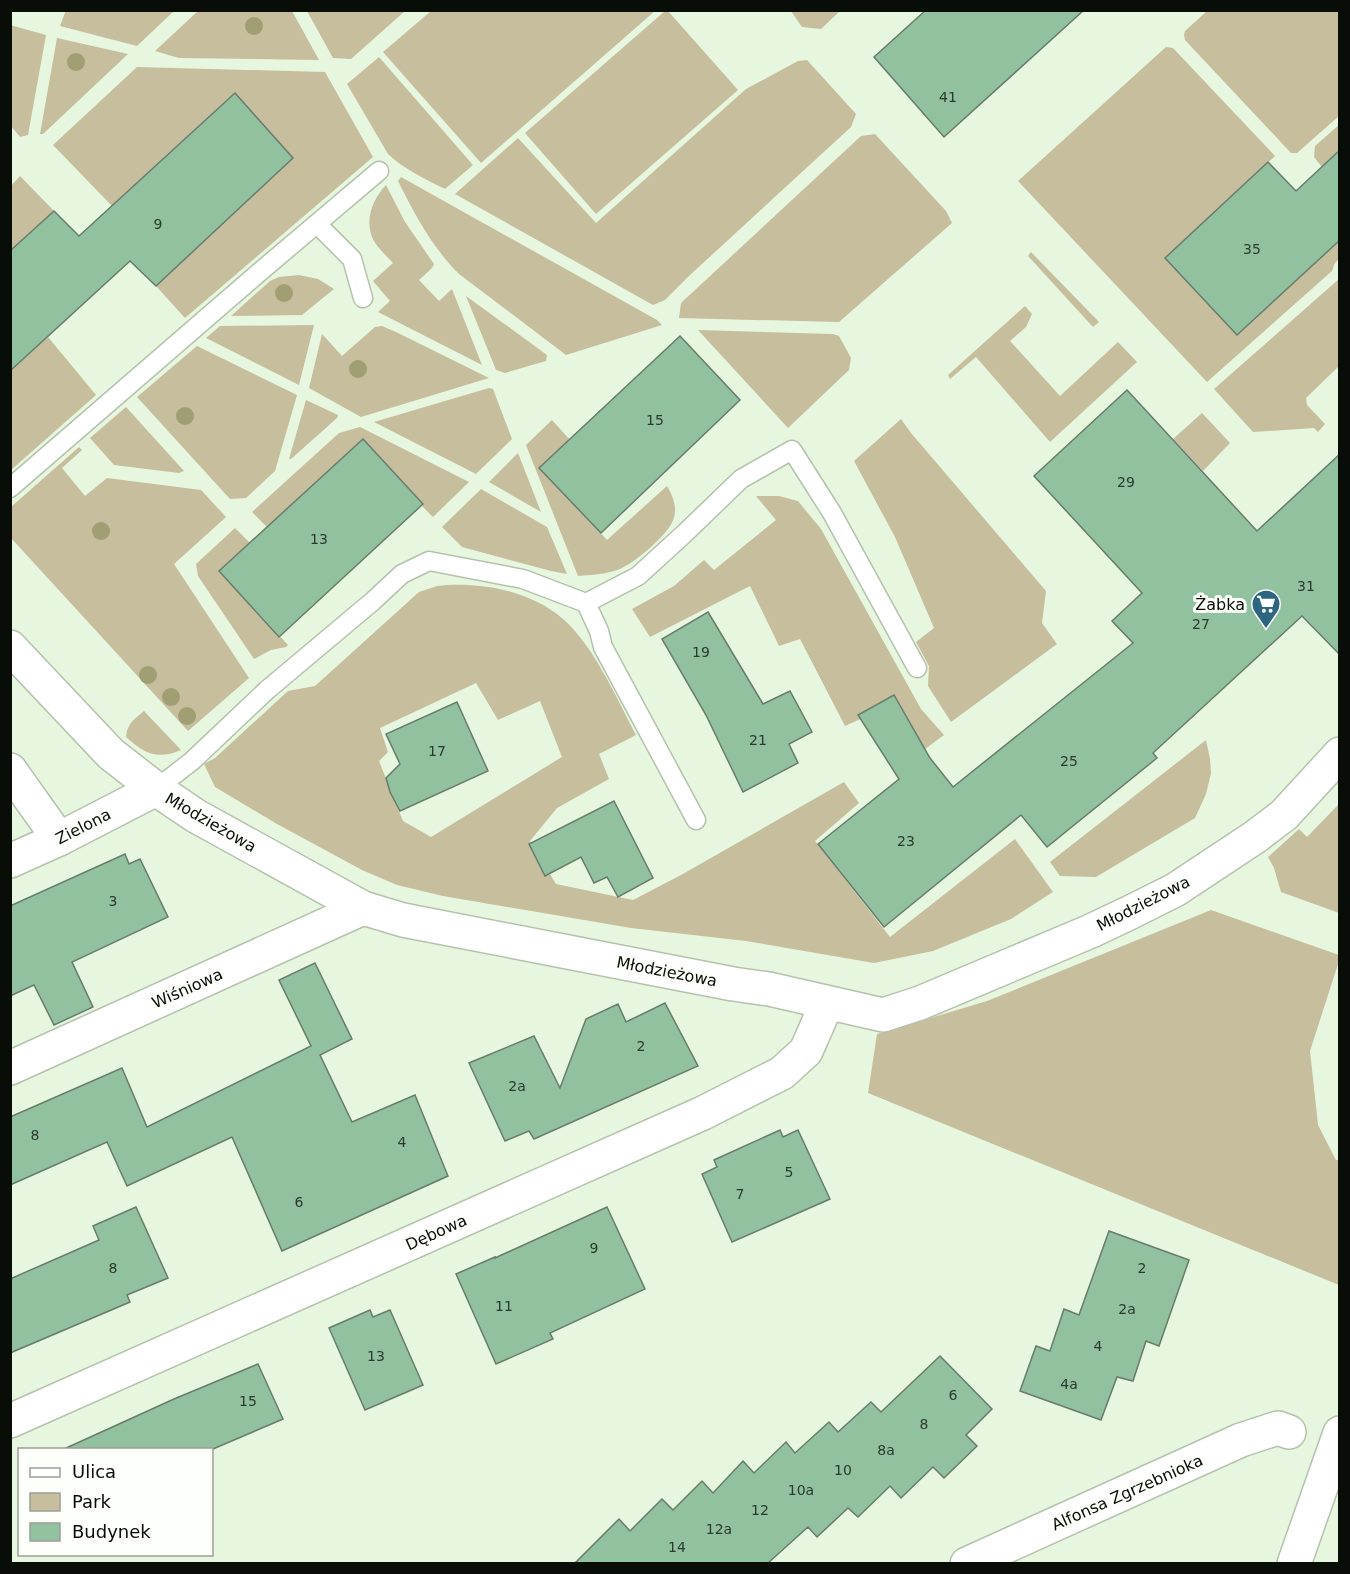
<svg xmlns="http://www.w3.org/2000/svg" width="1350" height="1574" viewBox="0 0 1350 1574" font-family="'DejaVu Sans',sans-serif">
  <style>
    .green { fill: #c6be9c; fill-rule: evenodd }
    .building { fill: #92c19f; stroke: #687c6d; stroke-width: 1.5 }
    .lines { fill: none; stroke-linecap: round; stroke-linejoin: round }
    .service-casing { stroke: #b4c2ac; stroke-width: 21 }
    .minor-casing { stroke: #b4c2ac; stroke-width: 36 }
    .tertiary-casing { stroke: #b4c2ac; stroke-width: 36 }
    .service { stroke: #fff; stroke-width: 18 }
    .minor { stroke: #fff; stroke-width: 33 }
    .tertiary { stroke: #fff; stroke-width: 33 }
    .tree { fill: #a09f73 }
    .labels { text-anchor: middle; stroke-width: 6; stroke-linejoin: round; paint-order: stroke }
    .number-label { font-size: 14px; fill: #2b3a2d }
    .poi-label { font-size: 16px; fill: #090d07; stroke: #fcfffa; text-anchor: end }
    .street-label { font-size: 16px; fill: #090d07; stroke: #fcfffa }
  </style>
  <rect width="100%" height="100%" fill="#e7f6df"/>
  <g class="green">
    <path d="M66,10H174V11L137,46L60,26Z"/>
    <path d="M198,11H292L319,60L179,58L155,51Z"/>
    <path d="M307,11H405L351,59L333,58Z"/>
    <path d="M431,11V10L655,11L481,163L383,52Z"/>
    <path d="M665,11H668L738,90L596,214L525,133Z"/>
    <path d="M791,11H840L821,29L802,27Z"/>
    <path d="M1207,11H1339V116L1297,153H1291L1185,40L1184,35L1185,31Z"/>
    <path d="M10,25L46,35L28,135L20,137L11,126Z"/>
    <path d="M57,38L128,54L43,134H40Z"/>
    <path d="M1166,47L1173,48L1275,156L1166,258L1237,335L1339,240V259L1335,263L1332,271L1207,382L1018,181Z"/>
    <path d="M379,57L473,165L445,189C425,179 404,169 388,154L347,84Z"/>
    <path d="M807,60L856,114L851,127L690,275L665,300L653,305L455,194L518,138L596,223L746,89L798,61Z"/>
    <path d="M137,67L325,72L373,157L185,318L156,286L293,158L235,93L112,206L53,145Z"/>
    <path d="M1339,125V150L1322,167L1314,157L1315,146Z"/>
    <path d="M875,134L946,211L952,223L839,322L679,318L681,303L861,136Z"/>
    <path d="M20,176L54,211L11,251V186Z"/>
    <path d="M401,177L657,320L662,325L566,355L459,274C432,247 415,215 398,181Z"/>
    <path d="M386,185L405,222L434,264L432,268L419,280L439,301L452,289L482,365L378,312L390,301L373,281L393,263C387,256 376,247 372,237C365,218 373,199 386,185Z"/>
    <path d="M1031,252L1099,322L1093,327L1028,256Z"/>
    <path d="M299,275L318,279L334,289L302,315L231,316L270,281L279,277Z"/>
    <path d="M1339,279V366L1306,398L1307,405L1325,424L1318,432L1314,428L1253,432L1214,389Z"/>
    <path d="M466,296L547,355L546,361L505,373L496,370Z"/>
    <path d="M1025,306L1032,314L1026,327L1010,341L1060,396L1118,342L1137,362L1050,442L976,357L950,379L948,375Z"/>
    <path d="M314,325L299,385L206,338L220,326Z"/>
    <path d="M382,326L396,332L489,378L361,417L309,388L322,334L342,356L375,327Z"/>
    <path d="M698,330L833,334L839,336L851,358L849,370L788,428Z"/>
    <path d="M48,337L96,395L11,470V371Z"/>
    <path d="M197,346L297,395L275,471L246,498L230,499L137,397Z"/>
    <path d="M489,388L493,389L512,439L476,474L374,422Z"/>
    <path d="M306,400L338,415L337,418L291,459H289Z"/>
    <path d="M126,407L184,471L179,473L114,465L90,438Z"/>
    <path d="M1202,413L1230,443L1203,471L1173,439Z"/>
    <path d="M901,419L911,433L1046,591L1042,623L1057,644L951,722L928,686L929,666L916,642L934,628L895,537L854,461Z"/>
    <path d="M552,420L570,440L539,468L607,540L667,486C684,515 672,527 651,547C642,555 632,563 620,569C607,574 592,575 578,576L526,445Z"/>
    <path d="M360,427L469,482L433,517L421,505L423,503L363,439L267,527L252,512L339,433Z"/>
    <path d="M79,447L82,450L62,468L85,496L107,478L201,490L226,517L174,564L249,678L188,731L11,538V507Z"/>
    <path d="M518,453L541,512L489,482Z"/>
    <path d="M481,489L547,527L567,574L551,571L462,547L442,527Z"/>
    <path d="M756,496H779L798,501L821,529L921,709L944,735L917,755L885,708L845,726L800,639L779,646L750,586L650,637L632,609L674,586L704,560L714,570L776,520Z"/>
    <path d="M235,528L250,543L219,572L288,645L286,647L271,650L254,659L198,576L196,564Z"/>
    <path d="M447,585C487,583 532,592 563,619C594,646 617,699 636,735L599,754L609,779L557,808L530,841L556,884L633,900L681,875L844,782L859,803L815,841L890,937L1015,839L1053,892L1011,919L933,951L874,963L746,941L631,928L443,896L397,885L362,870L277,824L215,787L204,764L215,758L288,691L315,686L409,601L419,592L437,586ZM476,683L498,720L540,701L562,757L431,837L403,821L379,761L388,752L380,728Z"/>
    <path d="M144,711L181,750C157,760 145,754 126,737C127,723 135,719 144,711Z"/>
    <path d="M1206,740L1210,759L1211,773L1206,794L1195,818L1096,877L1060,876L1050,862Z"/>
    <path d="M1339,804V913L1281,892L1274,868L1268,857L1299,829L1307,837Z"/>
    <path d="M1211,910L1339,955V961L1310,1051L1318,1125L1336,1160H1339V1285L868,1093L877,1034L987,1001Z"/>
  </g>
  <g class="building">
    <path d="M926,10H1084L944,137L874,57Z"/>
    <path d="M235,93L293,158L156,286L130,261L10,371V251L54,211L79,236Z"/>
    <path d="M1340,150V240L1237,335L1165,258L1268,162L1296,191Z"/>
    <path d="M680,336L740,400L601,533L539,468Z"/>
    <path d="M1127,390L1257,531L1340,454V655L1302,616L1153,753L1157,758L1047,847L1021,815L884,927L818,844L899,779L858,715L894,695L930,758L953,787L1133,643L1112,621L1142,593L1034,476Z"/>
    <path d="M363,439L423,504L279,637L219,571Z"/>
    <path d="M708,612L763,704L790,691L812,732L789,744L798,763L743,792L706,715L662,639Z"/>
    <path d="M457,702L488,771L400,811L390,792L386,778L400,764L386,734Z"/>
    <path d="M614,801L653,878L618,897L607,877L594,883L581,857L545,876L529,844Z"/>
    <path d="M125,854L129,864L140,859L168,917L72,962L93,1007L54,1025L34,985L10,996V906Z"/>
    <path d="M315,963L352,1039L320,1055L352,1122L415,1095L448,1176L282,1251L232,1137L127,1186L107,1142L10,1185V1117L122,1068L147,1127L311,1046L279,980Z"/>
    <path d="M665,1003L698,1066L534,1139L529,1131L505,1141L469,1063L534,1036L560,1088L586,1019L618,1004L626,1022Z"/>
    <path d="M780,1130L783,1137L798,1130L830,1199L732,1242L702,1174L717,1167L714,1160Z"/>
    <path d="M136,1207L168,1278L127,1295L130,1302L10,1353V1279L99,1240L93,1226Z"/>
    <path d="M607,1207L645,1289L550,1333L553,1339L496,1364L456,1274L495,1257V1258Z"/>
    <path d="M1109,1231L1189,1260L1159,1346L1146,1341L1133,1381L1117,1377L1101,1420L1020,1391L1036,1346L1050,1351L1064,1309L1079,1315Z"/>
    <path d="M370,1310L373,1317L390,1310L423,1385L365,1410L329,1328Z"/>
    <path d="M940,1356L992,1409L966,1435L977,1446L944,1478L933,1467L901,1498L890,1486L858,1517L848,1508L817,1537L808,1527L768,1563H575L619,1519L630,1531L662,1499L673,1510L702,1481L713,1493L743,1461L754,1473L786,1442L795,1453L829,1422L838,1432L871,1402L881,1412Z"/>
    <path d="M258,1364L283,1419L213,1449H64L174,1399Z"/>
  </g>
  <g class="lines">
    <g class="service-casing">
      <g id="service">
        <path d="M317,224L352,259L363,298"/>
        <path d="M10,488L262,270L379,171"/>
        <path d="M586,603L638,576L684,534L741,479L792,450L832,513L917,668"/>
        <path d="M156,789L192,761L267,690L373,601L402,574L429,561L523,579L586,603L599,631L603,647L696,820"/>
      </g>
    </g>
    <g class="minor-casing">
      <g id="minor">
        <path d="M10,647L111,754L156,789L196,816L363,908L403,920L733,984L769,989L883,1015L920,1003L1091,931L1131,912L1175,890L1255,837L1284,815L1340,754"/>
        <path d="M10,770L59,839"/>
        <path d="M10,861L59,839L156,789"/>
        <path d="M10,1068L363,908"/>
        <path d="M10,1421L703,1113L782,1073L806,1051L827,1003"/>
        <path d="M967,1564L1241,1440L1278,1428L1289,1432"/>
      </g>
    </g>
    <g class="tertiary-casing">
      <path id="tertiary" d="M1294,1564L1340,1433"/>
    </g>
    <use href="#service" class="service"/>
    <use href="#minor" class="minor"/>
    <use href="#tertiary" class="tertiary"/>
  </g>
  <g class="tree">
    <circle cx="254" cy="26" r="9"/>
    <circle cx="76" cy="62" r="9"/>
    <circle cx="284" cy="293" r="9"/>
    <circle cx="358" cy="369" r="9"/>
    <circle cx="185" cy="416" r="9"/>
    <circle cx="101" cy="531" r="9"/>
    <circle cx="148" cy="675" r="9"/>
    <circle cx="171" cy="697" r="9"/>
    <circle cx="187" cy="716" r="9"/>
  </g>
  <defs>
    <g id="supermarket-pin" transform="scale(1.5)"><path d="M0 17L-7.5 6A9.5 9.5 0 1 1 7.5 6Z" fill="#2d6680" stroke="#fcfffa"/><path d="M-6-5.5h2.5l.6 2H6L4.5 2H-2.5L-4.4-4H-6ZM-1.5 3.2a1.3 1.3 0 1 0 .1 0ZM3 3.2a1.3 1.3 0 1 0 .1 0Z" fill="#fff"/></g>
  </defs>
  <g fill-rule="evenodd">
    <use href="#supermarket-pin" x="1266" y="604"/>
  </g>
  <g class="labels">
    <g class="number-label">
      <text x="948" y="102">41</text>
      <text x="158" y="229">9</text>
      <text x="1252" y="254">35</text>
      <text x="655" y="425">15</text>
      <text x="1126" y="487">29</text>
      <text x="319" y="544">13</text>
      <text x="1306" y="591">31</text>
      <text x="1201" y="629">27</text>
      <text x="701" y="657">19</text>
      <text x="758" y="745">21</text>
      <text x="437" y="756">17</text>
      <text x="1069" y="766">25</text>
      <text x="906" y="846">23</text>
      <text x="113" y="906">3</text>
      <text x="641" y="1051">2</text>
      <text x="517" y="1091">2a</text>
      <text x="35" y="1140">8</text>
      <text x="402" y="1147">4</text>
      <text x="789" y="1177">5</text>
      <text x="740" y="1199">7</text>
      <text x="299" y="1207">6</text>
      <text x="594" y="1253">9</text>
      <text x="113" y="1273">8</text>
      <text x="1142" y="1273">2</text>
      <text x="504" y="1311">11</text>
      <text x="1127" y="1314">2a</text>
      <text x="1098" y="1351">4</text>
      <text x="376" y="1361">13</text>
      <text x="1069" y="1389">4a</text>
      <text x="953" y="1400">6</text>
      <text x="248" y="1406">15</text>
      <text x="924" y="1429">8</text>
      <text x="886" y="1455">8a</text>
      <text x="843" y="1475">10</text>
      <text x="801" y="1495">10a</text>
      <text x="760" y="1515">12</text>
      <text x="719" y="1534">12a</text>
      <text x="677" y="1552">14</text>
    </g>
    <g class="poi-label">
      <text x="1245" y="610">Żabka</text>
    </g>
    <g class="street-label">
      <text transform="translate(211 822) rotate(30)" y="6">Młodzieżowa</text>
      <text transform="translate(83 826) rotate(-27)" y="6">Zielona</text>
      <text transform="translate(1143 903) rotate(-27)" y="6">Młodzieżowa</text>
      <text transform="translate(667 971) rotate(11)" y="6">Młodzieżowa</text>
      <text transform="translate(187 988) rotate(-24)" y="6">Wiśniowa</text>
      <text transform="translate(436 1232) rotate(-24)" y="6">Dębowa</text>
      <text transform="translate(1127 1492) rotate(-24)" y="6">Alfonsa Zgrzebnioka</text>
    </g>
  </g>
  <rect width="1350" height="1574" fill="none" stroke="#090d07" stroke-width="24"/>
  <rect x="18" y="1448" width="195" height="108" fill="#fcfffa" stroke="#9b9e99" stroke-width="1.5"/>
  <rect x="30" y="1468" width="30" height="9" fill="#ffffff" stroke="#9b9e99" stroke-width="1.5"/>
  <text x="72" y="1478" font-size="18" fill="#090d07">Ulica</text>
  <rect x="30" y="1493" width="30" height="18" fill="#c6be9c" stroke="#9b9e99" stroke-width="1.5"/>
  <text x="72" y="1508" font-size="18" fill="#090d07">Park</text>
  <rect x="30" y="1523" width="30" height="18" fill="#92c19f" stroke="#9b9e99" stroke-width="1.5"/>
  <text x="72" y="1538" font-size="18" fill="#090d07">Budynek</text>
</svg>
